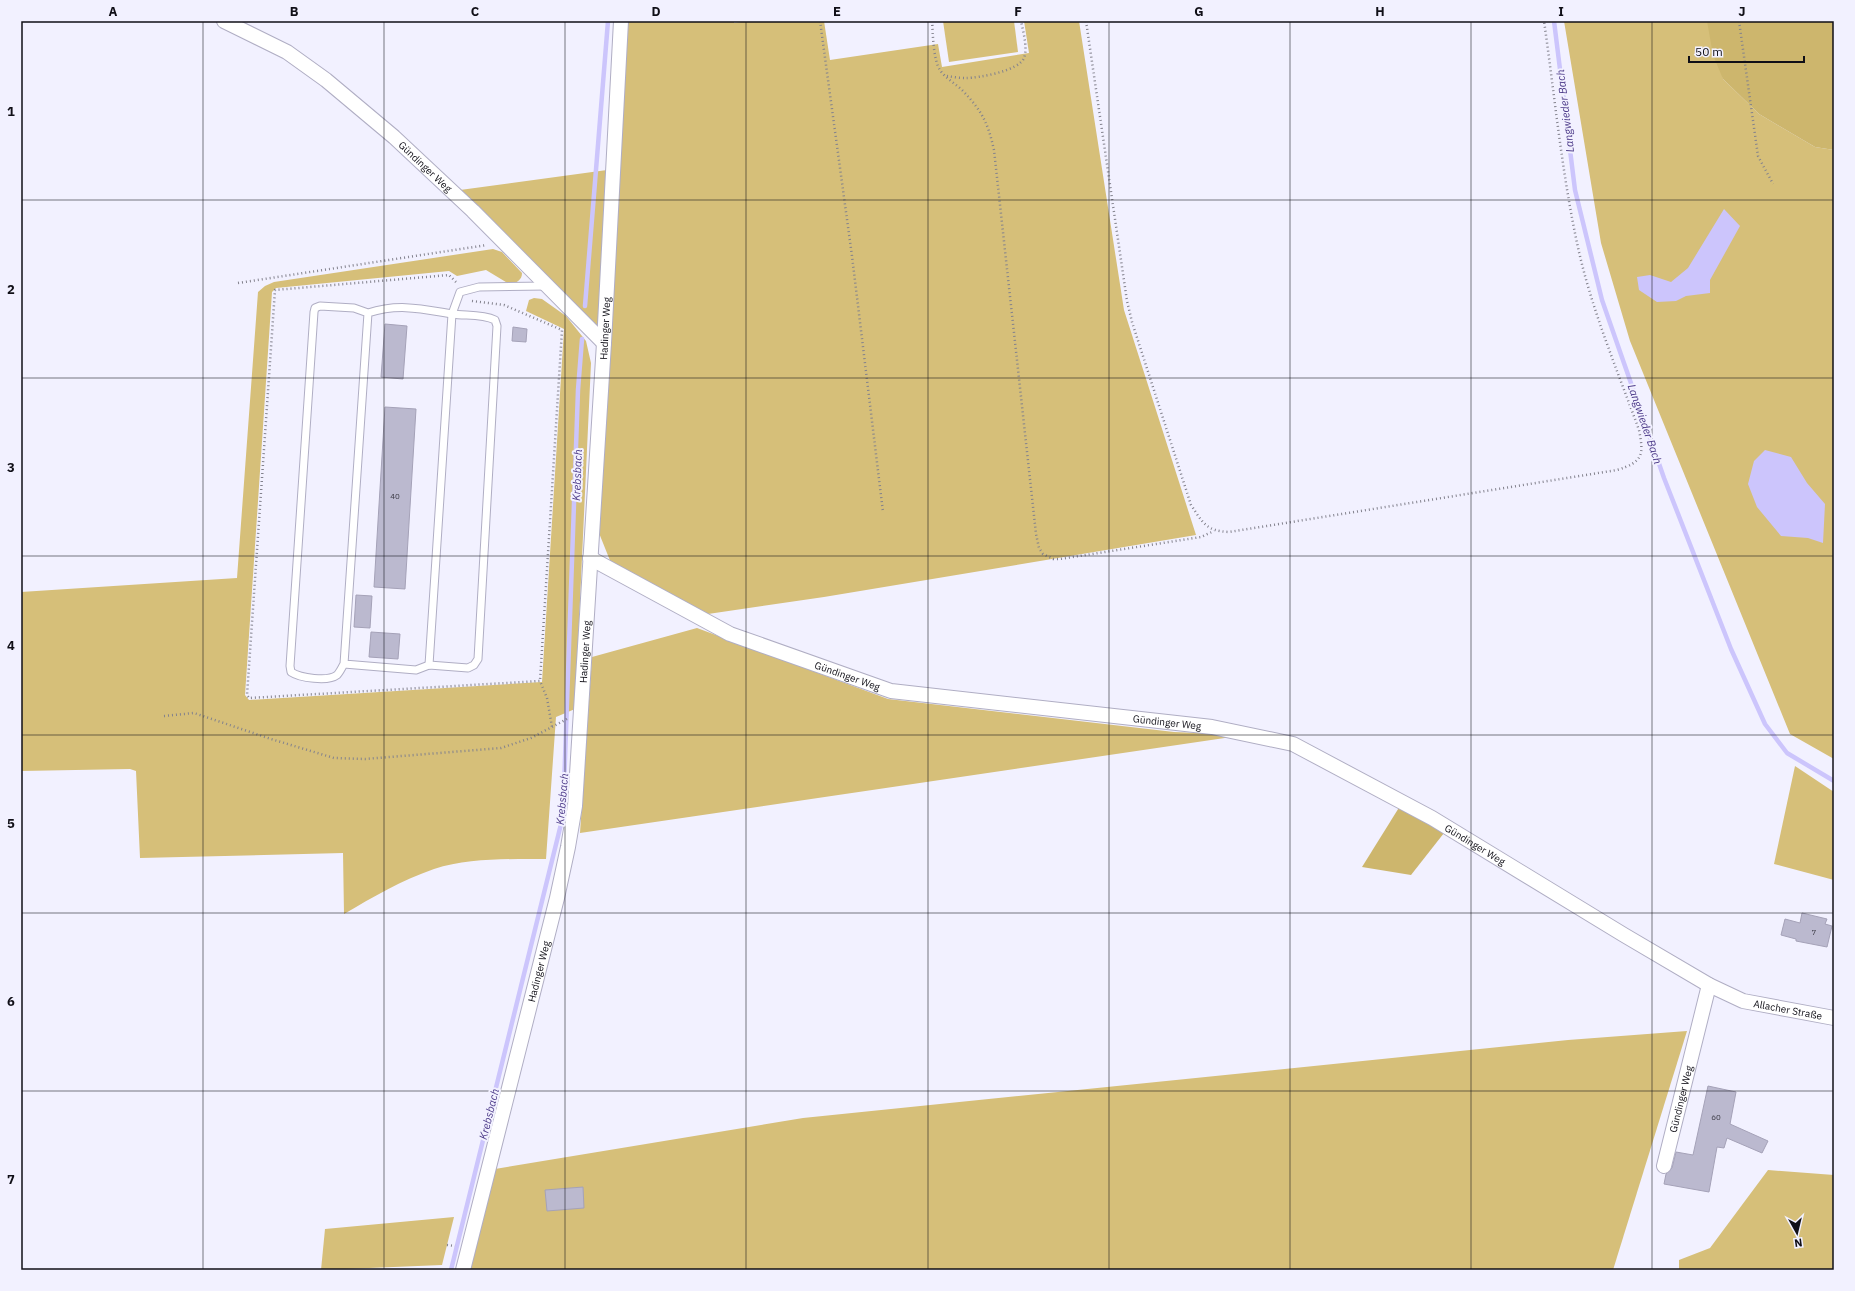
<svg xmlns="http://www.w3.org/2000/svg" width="1855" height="1291" viewBox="0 0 1855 1291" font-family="'IBM Plex Sans',sans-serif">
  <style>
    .green { fill: #d6bf79 }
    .forest { fill: #cdb66d }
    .water { fill: #ccc5fc }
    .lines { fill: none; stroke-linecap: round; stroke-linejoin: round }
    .stream { stroke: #ccc5fc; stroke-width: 4.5 }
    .building { fill: #bbb9cf; stroke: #a5a2b8 }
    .service-casing { stroke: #b0aec4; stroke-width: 9 }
    .minor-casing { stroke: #b0aec4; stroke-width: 16 }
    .path { stroke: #83828d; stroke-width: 2.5; stroke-dasharray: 1 3; stroke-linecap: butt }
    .service { stroke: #fff; stroke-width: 7 }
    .minor { stroke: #fff; stroke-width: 14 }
    .grid { fill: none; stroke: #100f17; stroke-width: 1; stroke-opacity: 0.55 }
    .labels { text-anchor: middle; stroke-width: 4; stroke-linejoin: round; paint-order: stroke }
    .number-label { font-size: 8px; fill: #3b3a45 }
    .street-label { font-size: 10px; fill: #100f17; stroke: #f2f1ff }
    .water-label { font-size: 11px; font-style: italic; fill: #4c3a89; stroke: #f2f1ff }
    .neatline { fill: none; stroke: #100f17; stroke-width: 1.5 }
    .grid-label { font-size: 13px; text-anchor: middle; font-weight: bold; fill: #100f17 }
  </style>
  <rect width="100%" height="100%" fill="#f2f1ff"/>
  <g class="green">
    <path d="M628,21H734V23L749,21H824L830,60L938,44L942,67L1029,53L1024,21H1079L1124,310L1196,535L824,597L708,614L611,563L599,533Z"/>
    <path d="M943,21H1014L1018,52L949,62Z"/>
    <path d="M1564,21H1717L1723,79L1759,114L1815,147L1834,150V759L1790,734L1630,341L1601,243Z"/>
    <path d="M607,170L598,327L460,190Z"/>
    <path d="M493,249L502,252L522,273C522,280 517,282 511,285L486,270L457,276L449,271L276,288L272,292L245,695L249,700L542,682L564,329L526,311L529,300L534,298L542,299L566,316L586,341L591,363L575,709L556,717L546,859C510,859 469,858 434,869C402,880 373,897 344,914L343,853L140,858L136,771L130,769L21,771V592L237,578L258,292L265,286L274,282Z"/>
    <path d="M697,628L888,699L1174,732L1245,735L580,833L592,657Z"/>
    <path d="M1795,766L1834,792V880L1774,864Z"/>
    <path d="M1687,1031L1613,1270H470L495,1169L803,1118L1568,1040Z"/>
    <path d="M1768,1170L1834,1175V1270H1679V1260L1710,1248Z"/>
    <path d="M454,1217L442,1265L321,1270L325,1229Z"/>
  </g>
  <g class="forest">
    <path d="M1707,21H1834V150L1815,147L1759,114L1723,79L1713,55Z"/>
    <path d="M1400,806L1444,833L1411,875L1362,867Z"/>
  </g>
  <g class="water">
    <path d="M1724,209L1740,226L1710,280V293L1686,296L1676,301L1657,302L1639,290L1637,277L1650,275L1671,282L1688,268Z"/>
    <path d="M1765,450L1791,457L1807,483L1825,504L1823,543L1808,538L1781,536L1757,507L1748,484L1754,461Z"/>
  </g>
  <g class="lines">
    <g class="stream">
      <path d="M1554,21L1575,190L1602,300L1664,478L1731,649L1765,724L1787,753L1834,781"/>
      <path d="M585,306L608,21"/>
      <path d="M451,1270L563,816L578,390L582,339"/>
    </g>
  </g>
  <g class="building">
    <path d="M385,324L407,326L403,379L381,377Z"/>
    <path d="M513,327L527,329L526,342L512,341Z"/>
    <path d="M385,407L416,409L405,589L374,587Z"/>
    <path d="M356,595L372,596L370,628L354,627Z"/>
    <path d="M371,632L400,634L398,659L369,657Z"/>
    <path d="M1802,913L1827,919L1825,924L1832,926L1827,947L1796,941V939L1781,935L1785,919L1800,923Z"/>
    <path d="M1708,1086L1736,1092L1730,1124L1768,1141L1762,1153L1727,1138L1724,1148L1717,1147L1709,1192L1664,1184L1666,1174L1672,1168L1676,1152L1693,1155Z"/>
    <path d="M583,1187L584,1208L547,1211L545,1190Z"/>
  </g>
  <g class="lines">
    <g class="service-casing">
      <g id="service">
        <path d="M344,664L368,313C399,303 422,309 452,314C466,316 482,314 495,320L497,326L478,659L474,665L468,668L429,665L416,670L344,664C342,667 340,672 337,675C328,682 300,678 291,672L290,666L314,312L315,308L320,306L354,308L368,313"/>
        <path d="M429,665L452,314L460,292L479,287L547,286"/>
      </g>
    </g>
    <g class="minor-casing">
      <g id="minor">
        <path id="s1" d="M224,21L287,52L326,80L394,137L473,211L604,343"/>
        <path id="s2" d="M590,558L730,634L891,691L1212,727L1293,744L1432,818L1624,935L1709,985L1743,1001L1834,1018"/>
        <path id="s3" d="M1664,1166L1709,985"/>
        <path id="s4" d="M463,1270L557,898L568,847L575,806L604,343L621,21"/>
      </g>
    </g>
    <g class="path">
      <path d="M820,21L852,256L883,512"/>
      <path d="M932,21C933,34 933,59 940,70C945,78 956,84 963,91C982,111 988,123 994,150L1036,534L1039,548L1043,554L1053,559H1060L1201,537L1214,531"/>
      <path d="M1086,21L1127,301L1132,322L1191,505C1203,523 1206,531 1229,532L1617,470C1643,462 1644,455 1639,430C1618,372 1593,313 1579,252C1562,176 1555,98 1544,21"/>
      <path d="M1739,21L1758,156L1773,184"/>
      <path d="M947,76C953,77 960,78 966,78C978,78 1019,71 1024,58C1028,48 1023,31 1021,21"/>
      <path d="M456,282L449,275L275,290L247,695L249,698L540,681L547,698L552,727"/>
      <path d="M238,283L487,245"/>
      <path d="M472,301L504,305L562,330L540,681"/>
      <path d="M164,716L194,713L271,739L334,758L365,759L501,748L531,738L567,719"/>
      <path d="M447,1245L455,1246"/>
    </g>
    <use href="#service" class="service"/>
    <use href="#minor" class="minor"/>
  </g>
  <path class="grid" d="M203,21V1270M384,21V1270M565,21V1270M746,21V1270M928,21V1270M1109,21V1270M1290,21V1270M1471,21V1270M1652,21V1270M21,200H1834M21,378H1834M21,556H1834M21,735H1834M21,913H1834M21,1091H1834"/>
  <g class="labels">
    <g class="number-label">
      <text x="395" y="499">40</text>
      <text x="1814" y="935">7</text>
      <text x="1716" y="1120">60</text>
    </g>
    <g class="street-label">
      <text dy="4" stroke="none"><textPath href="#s1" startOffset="250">Gündinger Weg</textPath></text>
      <text dy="4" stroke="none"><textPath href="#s4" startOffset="956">Hadinger Weg</textPath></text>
      <text dy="4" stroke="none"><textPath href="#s4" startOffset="632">Hadinger Weg</textPath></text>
      <text dy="4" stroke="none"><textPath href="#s2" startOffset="284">Gündinger Weg</textPath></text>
      <text dy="4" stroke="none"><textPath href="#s2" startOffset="608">Gündinger Weg</textPath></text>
      <text dy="4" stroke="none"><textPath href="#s2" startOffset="944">Gündinger Weg</textPath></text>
      <text dy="4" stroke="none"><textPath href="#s4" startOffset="308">Hadinger Weg</textPath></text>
      <text dy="4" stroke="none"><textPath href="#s2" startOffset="1300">Allacher Straße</textPath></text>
      <text dy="4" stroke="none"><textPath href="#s3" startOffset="69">Gündinger Weg</textPath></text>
    </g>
    <g class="water-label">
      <text transform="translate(1565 111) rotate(-97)" y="4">Langwieder Bach</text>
      <text transform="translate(1645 424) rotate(71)" y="4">Langwieder Bach</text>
      <text transform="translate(577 475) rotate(-88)" y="4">Krebsbach</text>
      <text transform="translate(562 799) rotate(-85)" y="4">Krebsbach</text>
      <text transform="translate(489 1114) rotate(-76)" y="4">Krebsbach</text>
    </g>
  </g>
  <rect width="1855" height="1291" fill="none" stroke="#f2f1ff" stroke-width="44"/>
  <g transform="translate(1797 1233) rotate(172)" stroke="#f2f1ff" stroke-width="3" paint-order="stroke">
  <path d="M0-3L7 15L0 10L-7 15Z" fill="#100f17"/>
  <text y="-6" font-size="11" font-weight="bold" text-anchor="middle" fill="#100f17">N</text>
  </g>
  <path d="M1689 56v6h115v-6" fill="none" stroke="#100f17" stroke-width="2"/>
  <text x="1695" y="56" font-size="12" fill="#100f17" stroke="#f2f1ff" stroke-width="3" paint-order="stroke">50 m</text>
  <rect x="22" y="22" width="1811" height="1247" class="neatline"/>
  <g class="grid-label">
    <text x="113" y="16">A</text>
    <text x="294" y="16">B</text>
    <text x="475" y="16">C</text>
    <text x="656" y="16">D</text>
    <text x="837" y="16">E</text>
    <text x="1018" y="16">F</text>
    <text x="1199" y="16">G</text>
    <text x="1380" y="16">H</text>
    <text x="1561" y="16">I</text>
    <text x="1742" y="16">J</text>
    <text x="11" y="116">1</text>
    <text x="11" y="294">2</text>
    <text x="11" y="472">3</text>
    <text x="11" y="650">4</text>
    <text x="11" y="828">5</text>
    <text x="11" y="1006">6</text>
    <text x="11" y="1184">7</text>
  </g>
</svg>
